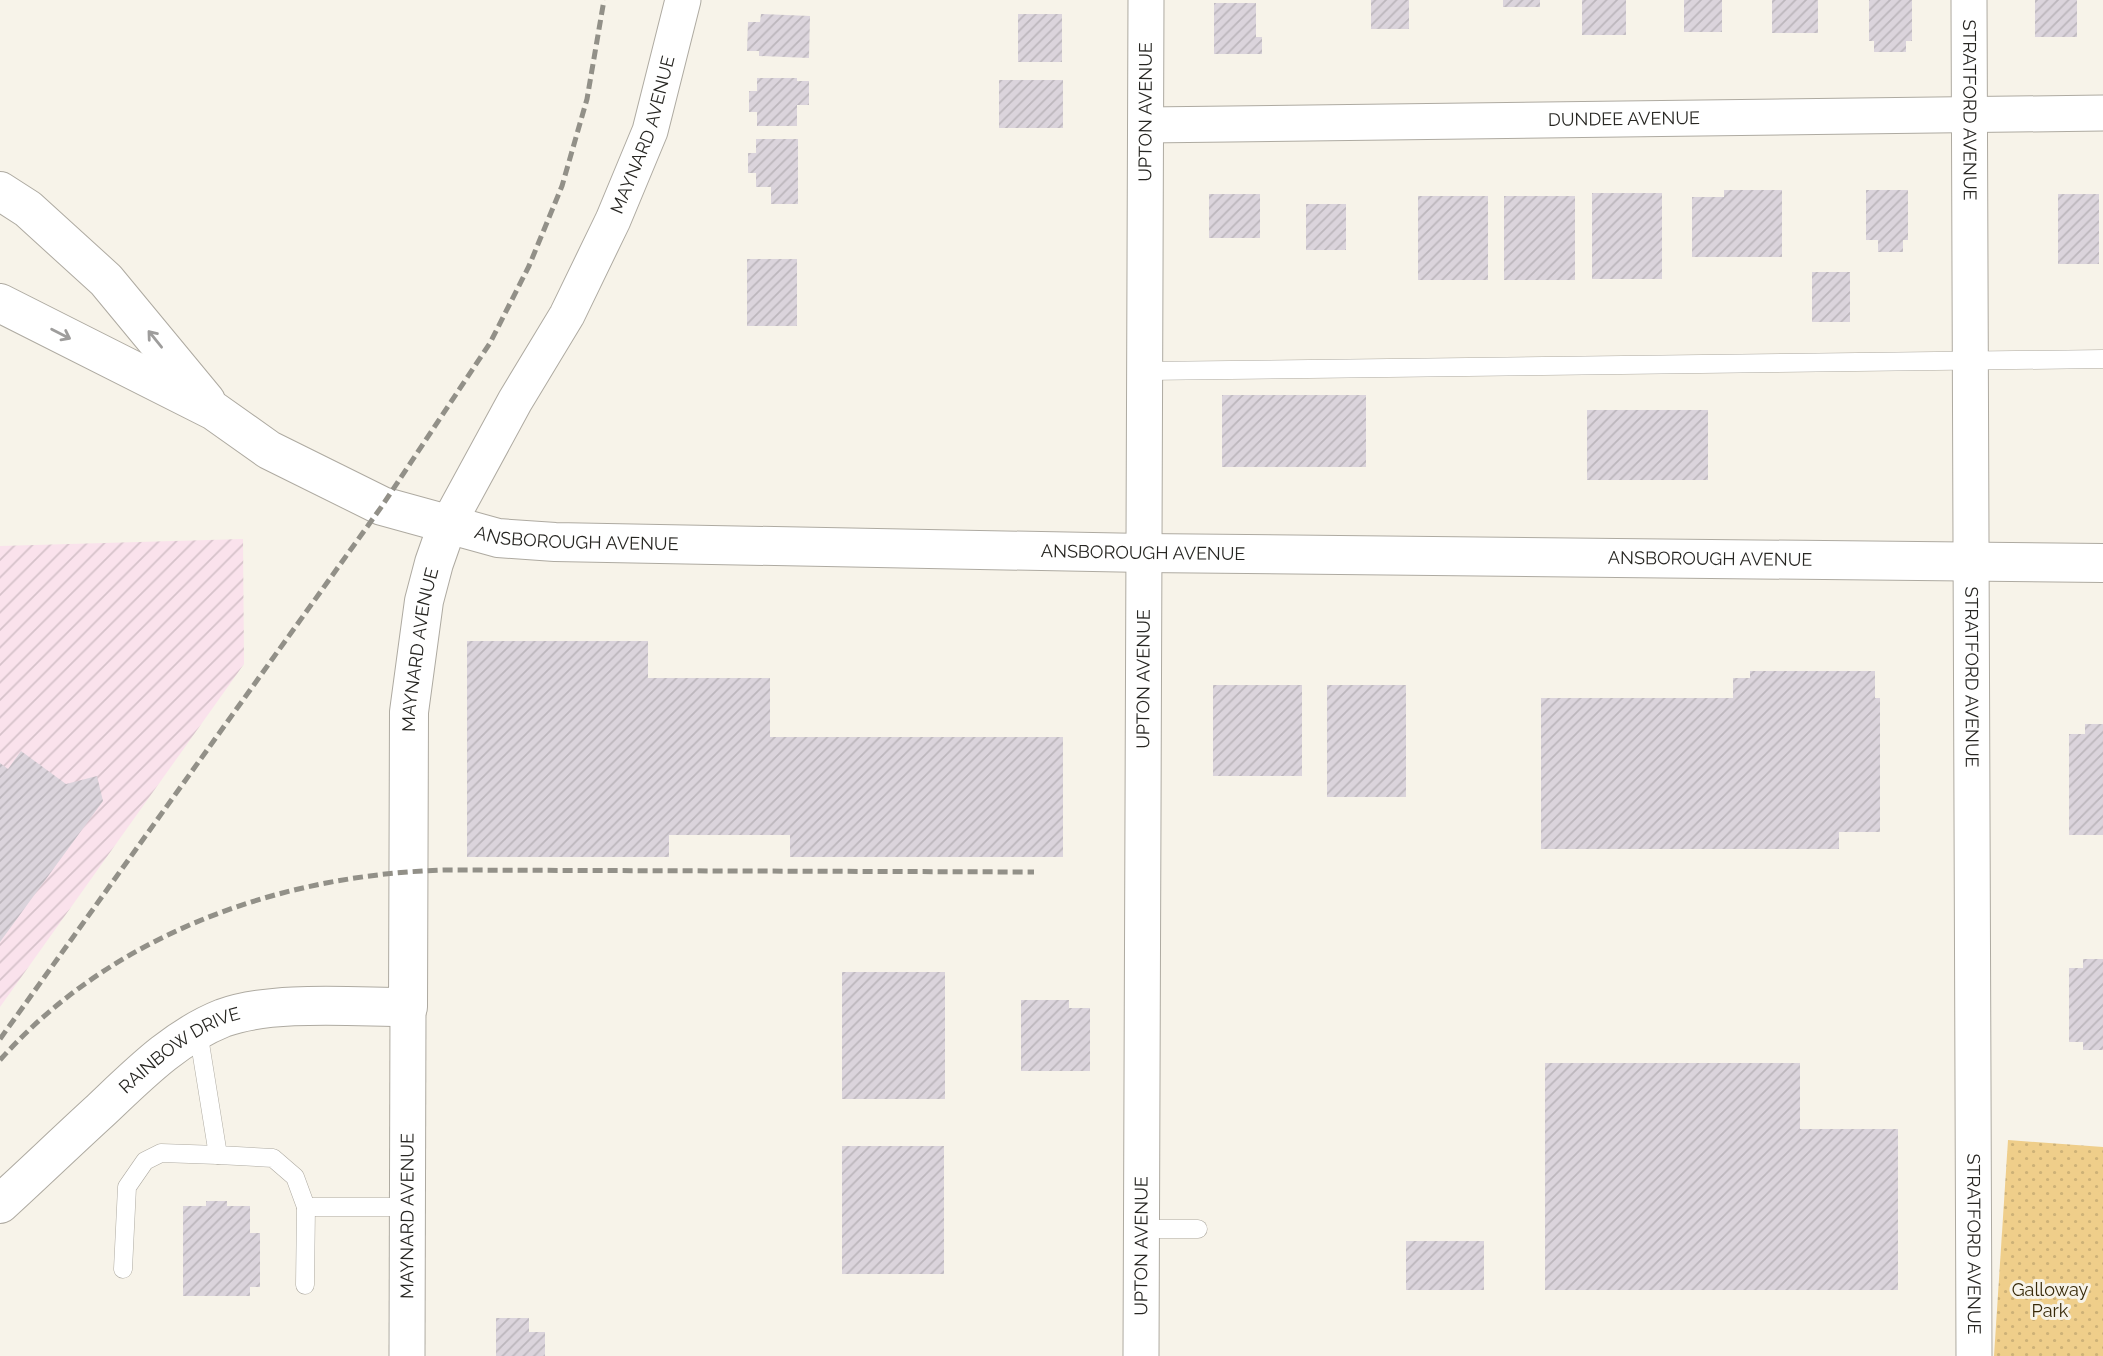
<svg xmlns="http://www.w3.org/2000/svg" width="2103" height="1356" viewBox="0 0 2103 1356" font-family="Raleway,sans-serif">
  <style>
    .industrial { fill: url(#industrial-furrows) }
    .park { fill: url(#park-dots) }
    .building { fill: url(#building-hatch) }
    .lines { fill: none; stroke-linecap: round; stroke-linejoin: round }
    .lane-casing { stroke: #aeaaa1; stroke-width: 19 }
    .street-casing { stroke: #aeaaa1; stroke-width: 37 }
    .secondary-casing { stroke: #aeaaa1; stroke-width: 40 }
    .lane { stroke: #fff; stroke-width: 18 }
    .street { stroke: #fff; stroke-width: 35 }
    .secondary { stroke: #fff; stroke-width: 38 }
    .rail { stroke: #929088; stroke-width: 5; stroke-dasharray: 10 5; stroke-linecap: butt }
    .oneway { stroke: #9e9d9c }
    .labels { text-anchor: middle; stroke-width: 6; stroke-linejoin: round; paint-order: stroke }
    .street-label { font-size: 18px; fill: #272622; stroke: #f7f3e9 }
    .park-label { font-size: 18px; fill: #372909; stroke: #f7f3e9 }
  </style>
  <defs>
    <pattern id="industrial-furrows" width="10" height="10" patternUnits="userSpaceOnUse" patternTransform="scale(1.75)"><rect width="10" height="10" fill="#fae2ec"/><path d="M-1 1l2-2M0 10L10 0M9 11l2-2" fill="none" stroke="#d6c2ca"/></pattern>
    <pattern id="park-dots" width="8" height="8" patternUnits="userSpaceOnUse" patternTransform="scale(1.75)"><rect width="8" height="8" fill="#efce8a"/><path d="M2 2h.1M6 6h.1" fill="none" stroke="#cdb177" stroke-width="1.8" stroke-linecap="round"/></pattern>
    <pattern id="building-hatch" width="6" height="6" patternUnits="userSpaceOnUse" patternTransform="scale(1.75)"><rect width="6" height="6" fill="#dbd4dc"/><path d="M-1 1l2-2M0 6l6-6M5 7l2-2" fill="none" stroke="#bcb6bc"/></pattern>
  </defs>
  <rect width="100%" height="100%" fill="#f7f3e9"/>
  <path class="industrial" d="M243,539L244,664L0,1007V546Z"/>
  <path class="park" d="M2008,1140L2103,1147V1356H1994Z"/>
  <g class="building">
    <rect x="1371" y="0" width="38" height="29"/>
    <rect x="1503" y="0" width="37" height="7"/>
    <rect x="1582" y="0" width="44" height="35"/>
    <rect x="1684" y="0" width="38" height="32"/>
    <rect x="1772" y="0" width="46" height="33"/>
    <path d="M1869,0H1912V41H1906V52H1874V41H1869Z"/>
    <rect x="2035" y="0" width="42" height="37"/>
    <path d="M1214,3H1256V37H1262V54H1214Z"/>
    <path d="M761,14L810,16L809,58L759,56V51H747L748,22H760Z"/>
    <rect x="1018" y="14" width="44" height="48"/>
    <path d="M757,78H797V81H809V105H797V126H757V112H749V91H757Z"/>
    <rect x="999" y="80" width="64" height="48"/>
    <path d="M756,139H798V204H771V187H756V173H748V153H756Z"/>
    <path d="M1724,190H1782V257H1692V197H1724Z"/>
    <path d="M1866,190H1908V240H1903V252H1878V240H1866Z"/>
    <rect x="1592" y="193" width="70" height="86"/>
    <rect x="1209" y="194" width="51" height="44"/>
    <rect x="2058" y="194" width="41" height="70"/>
    <rect x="1418" y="196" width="70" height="84"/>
    <rect x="1504" y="196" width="71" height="84"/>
    <rect x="1306" y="204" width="40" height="46"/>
    <rect x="747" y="259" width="50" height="67"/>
    <rect x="1812" y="272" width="38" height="50"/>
    <rect x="1222" y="395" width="144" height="72"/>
    <rect x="1587" y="410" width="121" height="70"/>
    <path d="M467,641H648V678H770V737H1063V857H790V835H669V857H467Z"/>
    <path d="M1750,671H1875V698H1880V832H1839V849H1541V698H1733V678H1750Z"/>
    <rect x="1213" y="685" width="89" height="91"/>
    <rect x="1327" y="685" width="79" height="112"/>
    <path d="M2085,724H2103V835H2069V734H2085Z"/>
    <path d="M21,751L66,784L97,776L103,801L0,942V763L8,769Z"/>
    <path d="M2083,959H2103V1050H2083V1042H2069V968H2083Z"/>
    <rect x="842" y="972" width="103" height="127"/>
    <path d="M1021,1000H1069V1008H1090V1071H1021Z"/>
    <path d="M1545,1063H1800V1129H1898V1290H1545Z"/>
    <rect x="842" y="1146" width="102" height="128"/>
    <path d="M206,1201H227V1206H250V1233H260V1287H250V1296H183V1206H206Z"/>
    <rect x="1406" y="1241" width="78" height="49"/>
    <path d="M496,1318H529V1332H545V1356H496Z"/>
  </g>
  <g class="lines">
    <g class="lane-casing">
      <g id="lane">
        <path d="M1145,371L2103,359"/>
        <path d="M198,1031L218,1155L273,1158L295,1177L306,1207H408"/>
        <path d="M1142,1229H1198"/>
        <path d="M123,1269L127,1187L145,1161L161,1153L218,1155"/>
        <path d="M305,1285L306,1207"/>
      </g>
    </g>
    <g class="street-casing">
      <g id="street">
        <path id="s1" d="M1969,0L1974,1356"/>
        <path id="s2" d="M1146,125L2103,113"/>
        <path id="s3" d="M447,526L515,401L567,315L613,220L650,131L683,0"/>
        <path id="s4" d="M407,1356L408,1007"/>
        <path id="s5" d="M1141,1356L1146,0"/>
      </g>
    </g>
    <g class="secondary-casing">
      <g id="secondary">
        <path d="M0,191L28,209L106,280L206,401"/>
        <path id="s6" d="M0,303L214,411L269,450L382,506L498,538L555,542L1144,553L2103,563"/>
        <path id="s7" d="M0,1204C34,1173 67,1141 101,1110C138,1075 175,1037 223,1018C272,1000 355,1007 408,1007L409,712L424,601L434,563L447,526"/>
      </g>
    </g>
    <use href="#lane" class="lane"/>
    <use href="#street" class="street"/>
    <use href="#secondary" class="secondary"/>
    <g class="rail">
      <path d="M0,1039L382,506L490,343L529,266L562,186L587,99L604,0"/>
      <path d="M0,1060C112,934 281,874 447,870L1034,872"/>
    </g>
  </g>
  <defs><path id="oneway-shaft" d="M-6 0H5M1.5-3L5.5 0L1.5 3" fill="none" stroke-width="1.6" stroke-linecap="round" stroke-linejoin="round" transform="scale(1.75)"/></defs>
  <g class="oneway">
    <use href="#oneway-shaft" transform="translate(61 334) rotate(27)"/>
    <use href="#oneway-shaft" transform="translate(155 339) rotate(-129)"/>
  </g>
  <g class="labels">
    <g class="street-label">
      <text dy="6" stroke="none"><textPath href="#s5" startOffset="1244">UPTON AVENUE</textPath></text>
      <text dy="6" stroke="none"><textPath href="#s1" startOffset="110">STRATFORD AVENUE</textPath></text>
      <text dy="6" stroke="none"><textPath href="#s2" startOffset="478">DUNDEE AVENUE</textPath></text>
      <text dy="6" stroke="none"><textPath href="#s3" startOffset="439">MAYNARD AVENUE</textPath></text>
      <text dy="6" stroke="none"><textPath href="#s6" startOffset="632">ANSBOROUGH AVENUE</textPath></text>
      <text dy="6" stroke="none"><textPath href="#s6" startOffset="1199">ANSBOROUGH AVENUE</textPath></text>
      <text dy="6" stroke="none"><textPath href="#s6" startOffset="1766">ANSBOROUGH AVENUE</textPath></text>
      <text dy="6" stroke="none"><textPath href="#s7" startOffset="836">MAYNARD AVENUE</textPath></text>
      <text dy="6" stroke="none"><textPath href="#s5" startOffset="677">UPTON AVENUE</textPath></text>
      <text dy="6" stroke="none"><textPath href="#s1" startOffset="677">STRATFORD AVENUE</textPath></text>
      <text dy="6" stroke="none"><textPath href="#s7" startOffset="238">RAINBOW DRIVE</textPath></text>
      <text dy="6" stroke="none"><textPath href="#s4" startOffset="140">MAYNARD AVENUE</textPath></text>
      <text dy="6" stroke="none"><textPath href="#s5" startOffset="110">UPTON AVENUE</textPath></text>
      <text dy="6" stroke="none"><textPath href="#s1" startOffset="1244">STRATFORD AVENUE</textPath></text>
    </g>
    <g class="park-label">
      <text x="2050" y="1296">Galloway<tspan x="2050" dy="21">Park</tspan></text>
    </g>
  </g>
</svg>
